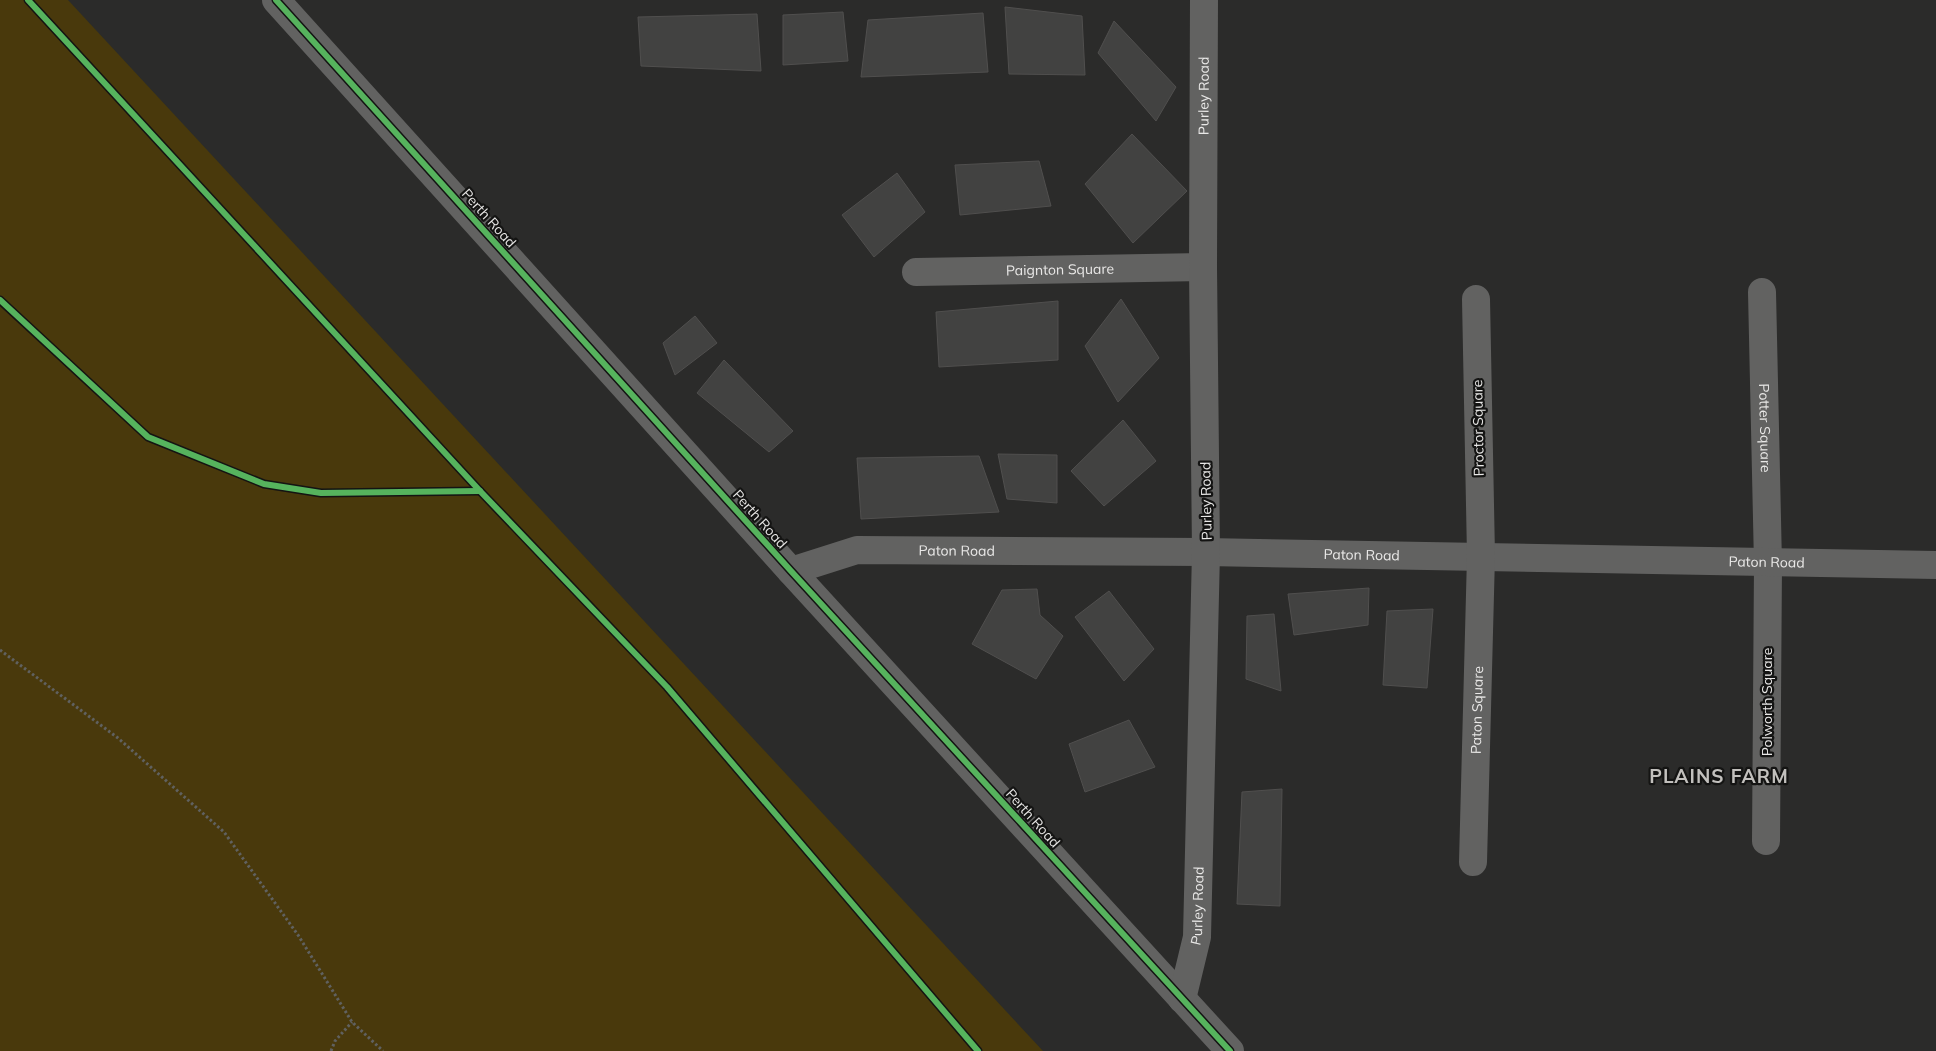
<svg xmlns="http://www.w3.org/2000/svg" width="1936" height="1051" viewBox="0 0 1936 1051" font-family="Mulish,sans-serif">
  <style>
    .green { fill: #49390c }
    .building { fill: #424241; stroke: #504f4e }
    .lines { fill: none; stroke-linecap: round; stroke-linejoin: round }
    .path { stroke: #606160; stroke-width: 3; stroke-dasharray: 2.5 2.5; stroke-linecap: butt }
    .minor { stroke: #626261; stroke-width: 28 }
    .cycleway-casing { stroke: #141413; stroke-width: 9 }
    .cycleway { stroke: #56b35d; stroke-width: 6 }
    .labels { text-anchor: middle; stroke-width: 4.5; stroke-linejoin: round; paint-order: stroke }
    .street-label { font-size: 14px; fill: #e9e8e7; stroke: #141413 }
    .district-label { font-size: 19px; font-weight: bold; letter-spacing: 1px; fill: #c2c0bd; stroke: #141413 }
  </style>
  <rect width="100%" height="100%" fill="#2b2b2a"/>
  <path class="green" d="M0,0H68L1043,1051H0Z"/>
  <g class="building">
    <path d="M1005,7L1082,16L1085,75L1009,74Z"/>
    <path d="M843,12L848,61L783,65V15Z"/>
    <path d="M983,13L988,72L861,77L868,20Z"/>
    <path d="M757,14L761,71L641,66L638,17Z"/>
    <path d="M1114,21L1176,87L1156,121L1098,53Z"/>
    <path d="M1132,134L1187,191L1133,243L1085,184Z"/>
    <path d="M1039,161L1051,206L960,215L955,165Z"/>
    <path d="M897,173L925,212L874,257L842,215Z"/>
    <path d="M1121,299L1159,358L1118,402L1085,346Z"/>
    <path d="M1058,301V360L939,367L936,312Z"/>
    <path d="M695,316L717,343L675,375L663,343Z"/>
    <path d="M724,360L793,431L769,452L697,393Z"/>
    <path d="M1123,420L1156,461L1104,506L1071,471Z"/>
    <path d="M998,454L1057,455V503L1007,499Z"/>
    <path d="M979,456L999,512L861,519L857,458Z"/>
    <path d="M1369,588L1368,625L1294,635L1288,594Z"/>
    <path d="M1037,589L1040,615L1063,636L1036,679L972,644L1002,590Z"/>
    <path d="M1109,591L1154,649L1124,681L1075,617Z"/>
    <path d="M1433,609L1427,688L1383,685L1387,611Z"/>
    <path d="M1274,614L1281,691L1246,679L1247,616Z"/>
    <path d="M1129,720L1155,767L1085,792L1069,744Z"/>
    <path d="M1282,789L1280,906L1237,904L1242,792Z"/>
  </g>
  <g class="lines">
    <g class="path">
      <path d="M0,650L118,738L224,832L298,935L352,1022L383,1051"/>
      <path d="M331,1051L335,1041L352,1022"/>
    </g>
    <g class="minor">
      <path d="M276,0L791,571L1230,1051"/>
      <path id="s1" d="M916,272L1203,267"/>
      <path id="s2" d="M1762,292L1768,564L1766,841"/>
      <path id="s3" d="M791,571L857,550L1206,552L1936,565"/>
      <path id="s4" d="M1473,862L1481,556L1476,299"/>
      <path id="s5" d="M1182,999L1197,937L1206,552L1203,267L1204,0"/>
    </g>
    <g class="cycleway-casing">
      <g id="cycleway">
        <path d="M28,0L480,491L667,687L978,1051"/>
        <path d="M276,0L791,571L1230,1051"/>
        <path d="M0,300L148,437L264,484L321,493L480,491"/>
      </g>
    </g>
    <use href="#cycleway" class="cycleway"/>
  </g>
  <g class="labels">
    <g class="street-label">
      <text dy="5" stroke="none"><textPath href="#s5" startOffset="905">Purley Road</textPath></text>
      <text transform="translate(489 218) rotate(48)" y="5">Perth Road</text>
      <text dy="5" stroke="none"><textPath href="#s1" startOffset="144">Paignton Square</textPath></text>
      <text transform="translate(1478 428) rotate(-91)" y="5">Proctor Square</text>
      <text dy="5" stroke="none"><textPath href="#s2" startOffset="136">Potter Square</textPath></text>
      <text transform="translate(1206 501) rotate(-91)" y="5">Purley Road</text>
      <text transform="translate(760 519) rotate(48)" y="5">Perth Road</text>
      <text dy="5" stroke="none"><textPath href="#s3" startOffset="169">Paton Road</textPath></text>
      <text dy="5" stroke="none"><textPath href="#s3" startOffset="574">Paton Road</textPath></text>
      <text dy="5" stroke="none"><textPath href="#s3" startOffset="979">Paton Road</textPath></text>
      <text transform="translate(1767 702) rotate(-90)" y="5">Polworth Square</text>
      <text dy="5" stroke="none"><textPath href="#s4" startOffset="152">Paton Square</textPath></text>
      <text transform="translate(1033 818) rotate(48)" y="5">Perth Road</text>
      <text dy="5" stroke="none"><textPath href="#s5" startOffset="95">Purley Road</textPath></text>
    </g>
    <g class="district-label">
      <text x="1719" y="783">PLAINS FARM</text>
    </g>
  </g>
</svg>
